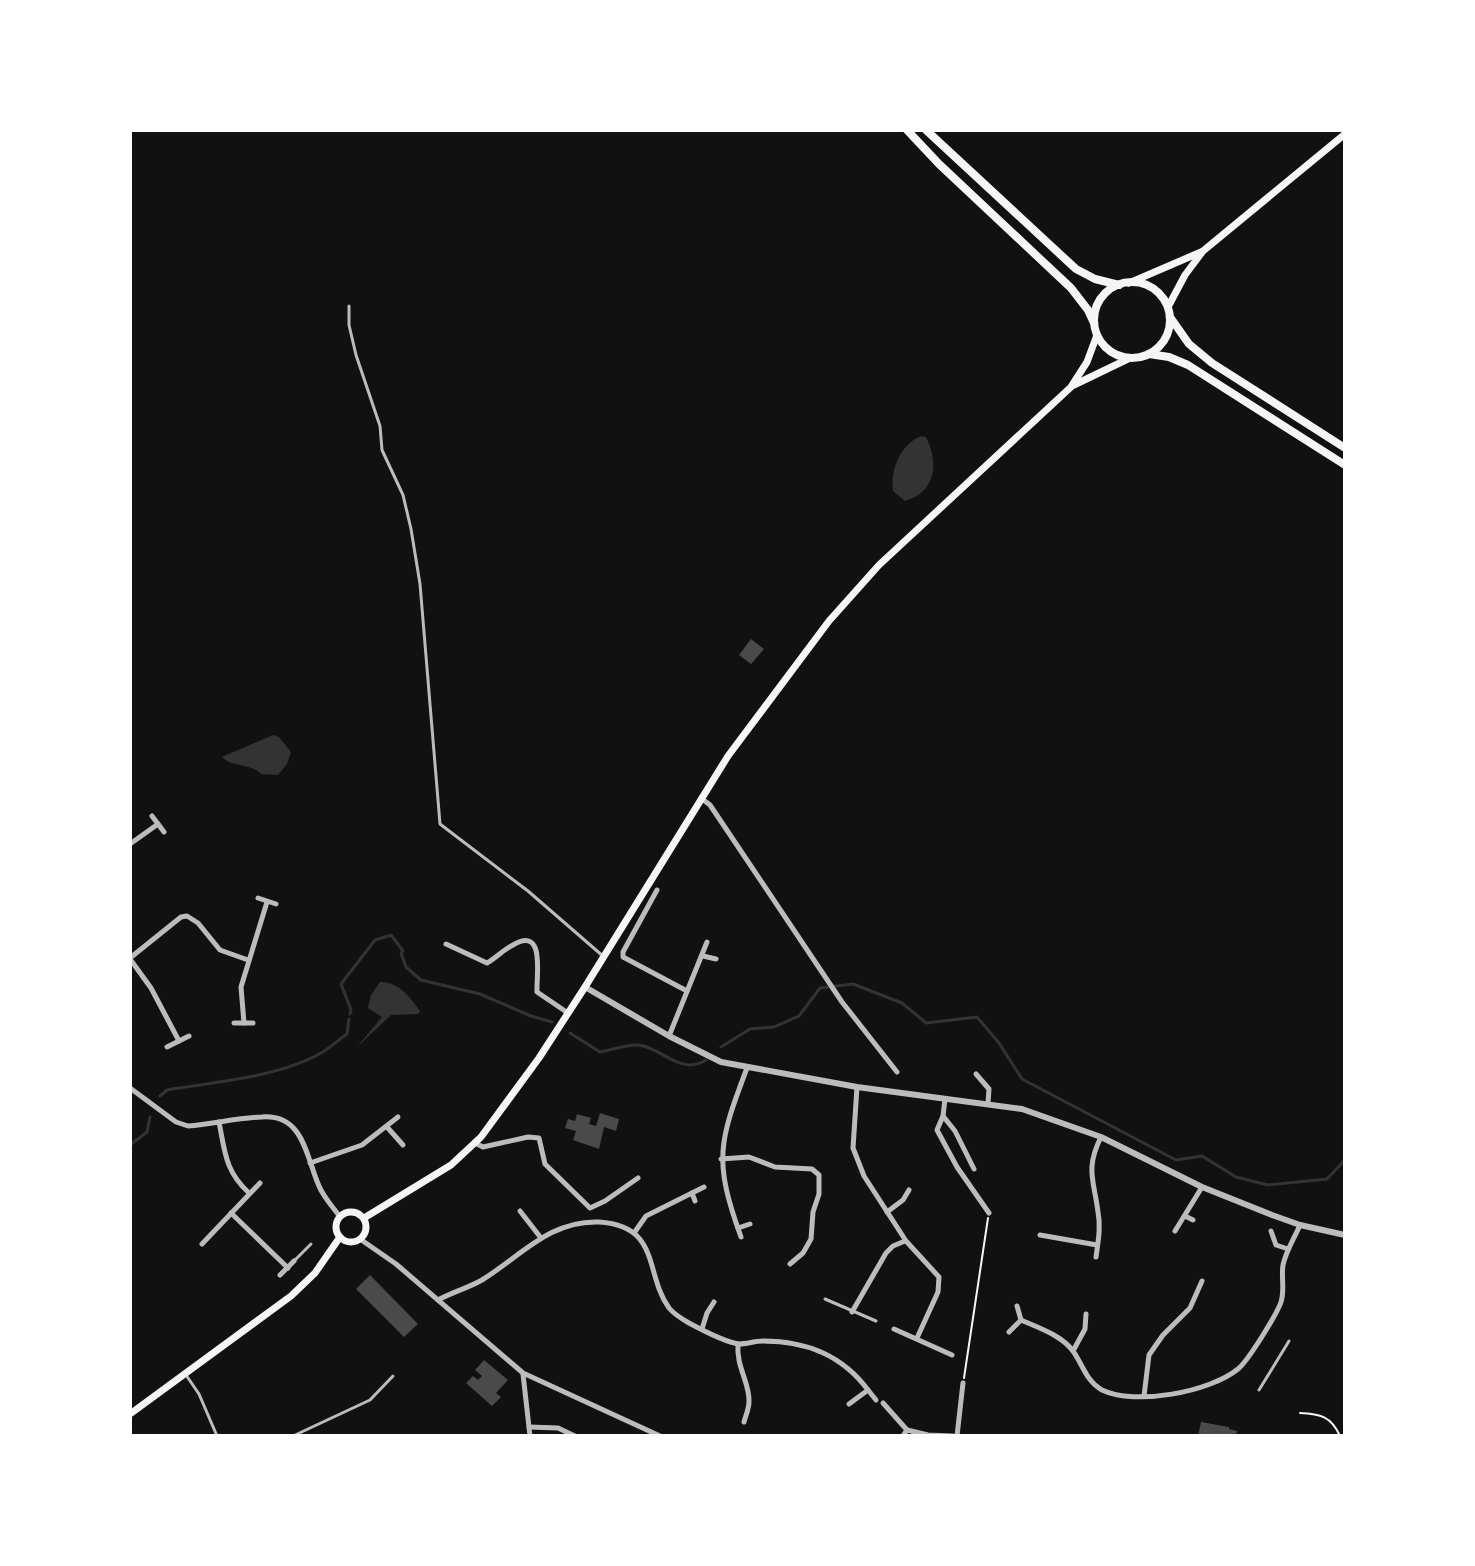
<svg xmlns="http://www.w3.org/2000/svg" width="1475" height="1566" viewBox="0 0 1475 1566" font-family="'Fira Sans',sans-serif">
  <style>
    .water { fill: #333 }
    .lines { fill: none; stroke-linecap: round; stroke-linejoin: round }
    .stream { stroke: #333; stroke-width: 3 }
    .building { fill: #4a4a4a }
    .path { stroke: #f5f5f5; stroke-width: 2 }
    .service { stroke: #bcbcbc; stroke-width: 3 }
    .minor { stroke: #bcbcbc; stroke-width: 5 }
    .tertiary { stroke: #bcbcbc; stroke-width: 6 }
    .secondary { stroke: #f5f5f5; stroke-width: 7 }
    .trunk { stroke: #f5f5f5; stroke-width: 8 }
  </style>
  <rect width="100%" height="100%" fill="#111"/>
  <g class="water">
    <path d="M921,436L926,437C939,463 936,492 905,501L893,491C890,470 900,445 921,436Z"/>
    <path d="M273,735L279,737L291,752L287,764L278,775L261,774C251,763 233,768 222,757Z"/>
    <path d="M380,982C398,981 411,998 420,1011L418,1014L391,1015L357,1047L382,1017L368,1008L371,995Z"/>
  </g>
  <g class="lines">
    <g class="stream">
      <path d="M350,1014L351,1010L341,984L375,940L391,935L403,951L401,953L406,967L421,980L480,994L531,1016L552,1022"/>
      <path d="M570,1033L600,1052C611,1050 628,1044 639,1045C662,1048 681,1076 706,1060"/>
      <path d="M721,1047L750,1029L774,1027L799,1016L820,988L853,984L902,1003L926,1023L977,1017L999,1043L1022,1079L1176,1160L1202,1156L1236,1177L1268,1185L1327,1179L1345,1160"/>
      <path d="M160,1096L167,1090C215,1082 279,1077 321,1053C330,1048 338,1040 347,1034L349,1019"/>
      <path d="M130,1145L147,1132L150,1117"/>
    </g>
  </g>
  <g class="building">
    <path d="M751,639L764,649L751,664L739,655Z"/>
    <path d="M600,1113L619,1119L616,1131L604,1127L599,1149L573,1140L576,1131L565,1128L568,1119L575,1121L577,1114L591,1118L589,1124L596,1126Z"/>
    <path d="M370,1275L418,1324L404,1337L356,1289Z"/>
    <path d="M484,1360L508,1380L496,1393L501,1397L492,1406L466,1383L473,1376L478,1380L482,1376L475,1370Z"/>
    <path d="M1201,1422L1229,1427V1429L1237,1431L1236,1436H1198Z"/>
  </g>
  <g class="lines">
    <g class="path">
      <path d="M964,1378L988,1218"/>
      <path d="M1300,1413C1320,1414 1331,1416 1340,1436"/>
    </g>
    <g class="service">
      <path d="M349,306V325L356,355L380,426L382,450L403,495L411,529L420,584L440,824L528,891L604,957"/>
      <path d="M294,1261L311,1244"/>
      <path d="M825,1299L876,1321"/>
      <path d="M186,1375L199,1394L217,1436"/>
      <path d="M1259,1390L1289,1341"/>
      <path d="M293,1436L370,1400L393,1376"/>
    </g>
    <g class="minor">
      <path d="M701,798L710,805L842,1002L897,1072"/>
      <path d="M152,816L164,832"/>
      <path d="M130,844L158,824"/>
      <path d="M657,890L623,952V957L687,991"/>
      <path d="M258,898L276,904"/>
      <path d="M446,944L487,963C496,958 503,950 513,945C546,925 536,977 537,992L568,1013"/>
      <path d="M703,956L716,959"/>
      <path d="M130,958L181,917L187,916L198,923L220,950L248,960"/>
      <path d="M130,959L151,988L179,1041"/>
      <path d="M234,1023H253"/>
      <path d="M244,1023L241,987L267,902"/>
      <path d="M669,1036L707,942"/>
      <path d="M167,1047L189,1036"/>
      <path d="M976,1074L989,1089L988,1103"/>
      <path d="M857,1087L853,1148L864,1176L906,1241L939,1277L938,1292L917,1338"/>
      <path d="M130,1088L176,1122L188,1126C213,1124 237,1118 262,1117C304,1114 306,1157 319,1186C324,1198 333,1207 340,1217"/>
      <path d="M945,1099L943,1116L937,1130L957,1167L989,1213"/>
      <path d="M943,1116L955,1131L974,1169"/>
      <path d="M219,1122C225,1152 225,1171 249,1193"/>
      <path d="M387,1127L403,1145"/>
      <path d="M475,1143L483,1147L528,1137L539,1138L545,1164L590,1208L605,1201L638,1178"/>
      <path d="M721,1159L749,1157L775,1167L812,1169L819,1175V1194L813,1212L811,1239L803,1253L790,1264"/>
      <path d="M310,1163L362,1145L398,1117"/>
      <path d="M692,1193L695,1201"/>
      <path d="M520,1211L541,1238"/>
      <path d="M887,1212L903,1200L909,1190"/>
      <path d="M231,1213L288,1268"/>
      <path d="M1185,1216L1193,1220"/>
      <path d="M738,1228L750,1224"/>
      <path d="M1175,1231L1202,1187"/>
      <path d="M1271,1231L1276,1245L1288,1249"/>
      <path d="M634,1233L646,1216L704,1187"/>
      <path d="M1040,1235L1097,1245"/>
      <path d="M741,1237C713,1160 719,1142 747,1068"/>
      <path d="M360,1239L396,1264L523,1373L660,1436"/>
      <path d="M202,1244L260,1183"/>
      <path d="M1096,1257C1098,1242 1101,1227 1098,1212C1094,1180 1085,1169 1101,1137"/>
      <path d="M280,1275L294,1261"/>
      <path d="M438,1300C453,1292 468,1288 482,1280C521,1256 550,1220 599,1222C661,1226 644,1273 669,1308C674,1314 682,1319 689,1323C702,1330 724,1342 739,1344C747,1344 755,1341 763,1341C807,1341 842,1355 868,1390L849,1404"/>
      <path d="M852,1312L886,1253L893,1246L905,1241"/>
      <path d="M1021,1320C1039,1328 1061,1335 1073,1351C1083,1365 1086,1381 1102,1390C1135,1406 1210,1392 1238,1369C1248,1361 1277,1314 1281,1302C1285,1290 1281,1277 1283,1265C1286,1251 1294,1239 1300,1225"/>
      <path d="M702,1329L707,1313L714,1302"/>
      <path d="M894,1329L952,1355"/>
      <path d="M1009,1332L1021,1320L1017,1306"/>
      <path d="M738,1344C736,1367 750,1383 749,1402C749,1408 746,1415 744,1422"/>
      <path d="M1073,1351L1085,1329L1086,1314"/>
      <path d="M523,1374L530,1436"/>
      <path d="M868,1390L876,1400"/>
      <path d="M1144,1396L1149,1355L1163,1335L1190,1308L1202,1281"/>
      <path d="M883,1403L907,1430"/>
      <path d="M529,1427L558,1428L575,1436"/>
      <path d="M903,1436L907,1430L928,1435L953,1436"/>
      <path d="M957,1436L963,1383"/>
    </g>
    <path class="tertiary" d="M585,987L669,1036L721,1062L857,1087L1022,1109L1101,1137L1202,1187L1272,1215L1300,1225L1345,1235"/>
    <g class="secondary">
      <path d="M1129,283L1201,252"/>
      <path d="M1168,307L1185,275L1203,251L1345,134"/>
      <path d="M1074,385L1130,358"/>
      <circle cx="351" cy="1227" r="15"/>
      <path d="M364,1218L451,1165L481,1137L539,1058L585,987L728,756L829,621L879,565L1071,387L1087,362L1097,335"/>
      <path d="M130,1414L291,1296L315,1273L340,1237"/>
    </g>
    <g class="trunk">
      <path d="M907,130L939,164L1071,288L1088,310L1094,323"/>
      <path d="M926,130L1076,269L1095,279L1119,285"/>
      <circle cx="1132" cy="320" r="38"/>
      <path d="M1170,317L1189,344L1212,363L1345,448"/>
      <path d="M1149,354L1169,357L1188,365L1345,465"/>
    </g>
  </g>
  <rect width="1475" height="1566" fill="none" stroke="#ffffff" stroke-width="264"/>
</svg>
